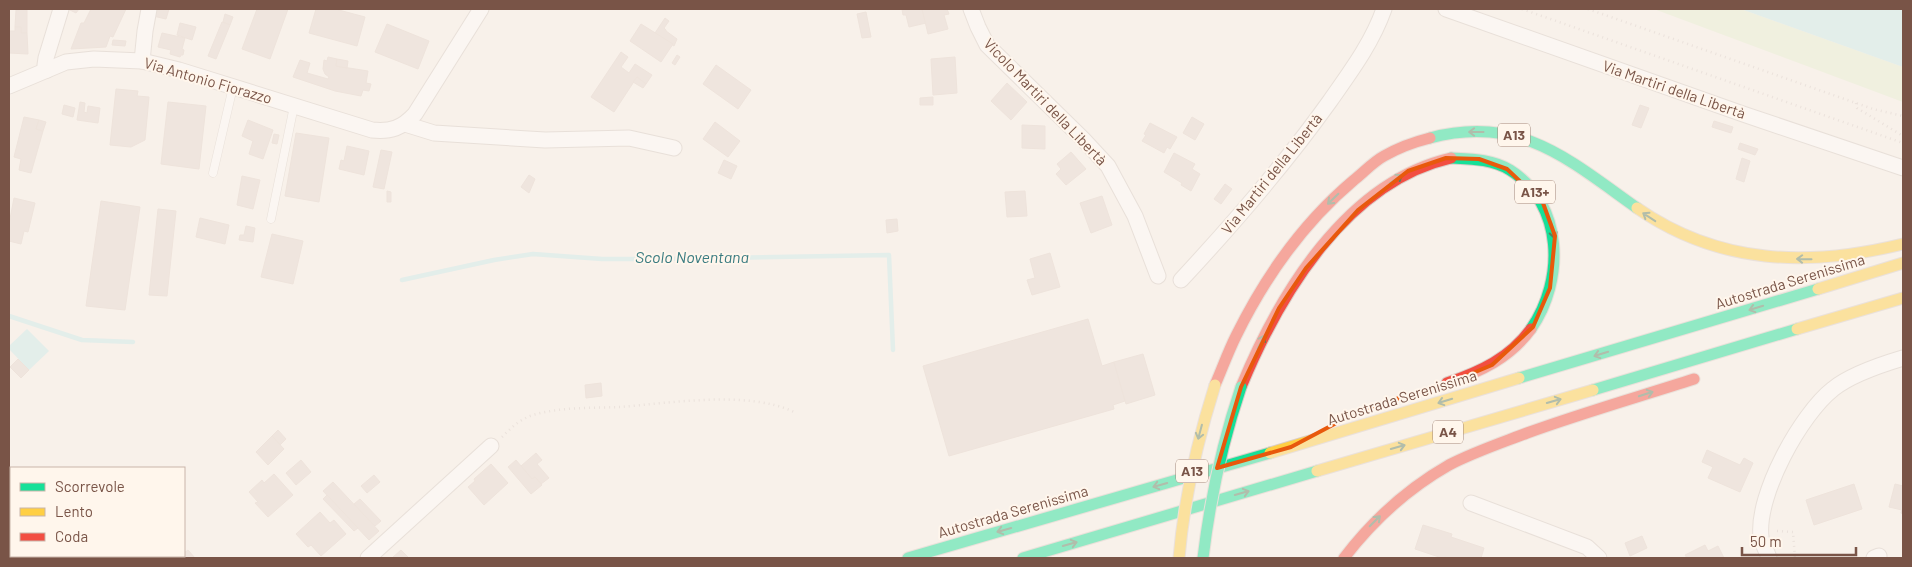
<svg xmlns="http://www.w3.org/2000/svg" width="1912" height="567" viewBox="0 0 1912 567" font-family="Barlow,sans-serif">
  <style>
    .green { fill: #e6efd3 }
    .water { fill: #caeaea }
    .lines { fill: none; stroke-linecap: round; stroke-linejoin: round }
    .stream { stroke: #caeaea; stroke-width: 4.5 }
    .building { fill: #e5d8d1; stroke: #e2d3cb }
    .lane-casing { stroke: #d6ccc6; stroke-width: 9 }
    .street-casing { stroke: #d6ccc6; stroke-width: 17 }
    .fast-casing { stroke: #dacec8; stroke-width: 13 }
    .slow-casing { stroke: #dacec8; stroke-width: 13 }
    .jam-casing { stroke: #dacec8; stroke-width: 13 }
    .path { stroke: #dbd0cc; stroke-width: 2.5; stroke-dasharray: 1 4; stroke-linecap: butt }
    .lane { stroke: #fefdfc; stroke-width: 8 }
    .street { stroke: #fefdfc; stroke-width: 15 }
    .fast { stroke: #16e098; stroke-width: 11 }
    .slow { stroke: #ffcf43; stroke-width: 11 }
    .jam { stroke: #f24e42; stroke-width: 11 }
    .fast-bridge-casing { stroke: #dacec8; stroke-width: 13; stroke-linecap: butt }
    .slow-bridge-casing { stroke: #dacec8; stroke-width: 13; stroke-linecap: butt }
    .fast-bridge { stroke: #16e098; stroke-width: 11 }
    .slow-bridge { stroke: #ffcf43; stroke-width: 11 }
    .oneway { stroke: #5b7e5f }
    .marked { fill: none; stroke: #e8590c; stroke-width: 4; stroke-linejoin: round }
    .labels { text-anchor: middle; stroke-width: 4; stroke-linejoin: round; paint-order: stroke }
    .shield { fill: #fff6ec; stroke: #a18578; stroke-width: 1 }
    .shield-label { font-size: 14px; font-weight: bold; fill: #795447 }
    .street-label { font-size: 15px; fill: #795447; stroke: #fff6ec }
    .water-label { font-size: 16px; font-style: italic; fill: #397b80; stroke: #fff6ec }
  </style>
  <rect width="100%" height="100%" fill="#f8f1ea"/>
  <path class="green" d="M1654,9H1741L1903,67V102Z"/>
  <g class="water">
    <path d="M1741,9H1903V67Z"/>
    <path d="M27,329L49,351L29,370L9,349V346Z"/>
  </g>
  <g class="lines">
    <g class="stream">
      <path d="M402,280L494,260L533,254L602,259H664L889,255L893,350"/>
      <path d="M9,316L82,340L133,342"/>
    </g>
  </g>
  <g class="building">
    <path d="M27,9V33H21V27H15L16,10Z"/>
    <path d="M68,9H79L76,13Z"/>
    <path d="M91,9H126L113,37L110,36L106,47L71,49L81,23H84Z"/>
    <path d="M155,9H169L166,19L153,16Z"/>
    <path d="M257,9H288L270,59L242,49Z"/>
    <path d="M316,9H335L365,17L357,46L309,33Z"/>
    <path d="M902,9H922L926,23L909,27L906,15H903Z"/>
    <path d="M922,9H947L949,14L944,15L948,29L928,34Z"/>
    <path d="M866,12L871,37L862,38L857,14Z"/>
    <path d="M225,14L233,17L230,25L223,22Z"/>
    <path d="M665,18L669,21L664,28L666,30V31L677,39L674,46L655,33Z"/>
    <path d="M222,22L230,25L216,59L208,56Z"/>
    <path d="M180,23L196,27L192,40L177,35Z"/>
    <path d="M387,24L429,41L418,69L375,52Z"/>
    <path d="M641,24L673,44L661,62L630,41Z"/>
    <path d="M15,27H21V33H27L28,54L9,53V31H15Z"/>
    <path d="M162,33L185,38L182,49L184,50L183,55H181L180,57L170,54L171,50L158,47Z"/>
    <path d="M113,40L126,41L125,46L112,45Z"/>
    <path d="M621,52L628,57L621,67L629,73L635,64L652,75L646,84L637,77L614,112L591,97Z"/>
    <path d="M677,55L680,57L675,65L672,63Z"/>
    <path d="M328,57L337,59L336,66L368,71L366,83L371,84L369,91L363,90L361,96L335,91L293,77L300,60L310,63L307,73L328,79L329,77L325,74L323,69L324,60L327,61Z"/>
    <path d="M955,57L957,93L933,95L931,59Z"/>
    <path d="M337,59L348,61L347,68L336,66Z"/>
    <path d="M716,65L751,90L738,109L703,84Z"/>
    <path d="M637,77L646,84L643,88L633,82Z"/>
    <path d="M1007,83L1027,102L1011,120L991,101Z"/>
    <path d="M116,89L138,91L137,96L149,97L145,140L131,147L110,145Z"/>
    <path d="M933,97V105H920V98Z"/>
    <path d="M80,102L85,103L84,112L87,113L88,106L100,108L98,123L77,120Z"/>
    <path d="M168,102L206,106L199,169L161,164Z"/>
    <path d="M64,105L75,108L73,117L62,114Z"/>
    <path d="M1640,105L1649,108L1641,128L1632,125Z"/>
    <path d="M24,117L39,120L36,129L43,131L31,173L19,170L21,159L14,157Z"/>
    <path d="M1192,117L1204,124L1195,140L1183,133Z"/>
    <path d="M39,120L46,122L43,131L36,129Z"/>
    <path d="M248,120L273,130L263,159L249,154L253,141L242,136Z"/>
    <path d="M1714,121L1733,127L1731,133L1712,127Z"/>
    <path d="M715,122L740,141L728,157L703,139Z"/>
    <path d="M1150,123L1177,137L1170,149L1167,147L1164,153L1142,141L1146,135L1144,134Z"/>
    <path d="M1022,125L1045,126V149L1022,148Z"/>
    <path d="M296,133L329,138L319,202L285,196Z"/>
    <path d="M274,134L279,135L277,144L272,143Z"/>
    <path d="M1740,143L1758,149L1755,155L1738,149Z"/>
    <path d="M347,146L369,151L364,175L339,169L341,160L344,161Z"/>
    <path d="M381,150L392,152L384,189L373,187Z"/>
    <path d="M1071,152L1086,169L1066,185L1056,174L1061,169L1057,164Z"/>
    <path d="M1174,153L1195,164L1192,169L1200,174L1191,191L1181,185L1182,183L1164,172Z"/>
    <path d="M1742,158L1750,161L1744,182L1736,179Z"/>
    <path d="M724,160L737,166L731,179L718,173Z"/>
    <path d="M529,175L535,179L529,193L521,187Z"/>
    <path d="M242,176L260,180L253,209L237,205Z"/>
    <path d="M1225,184L1232,189L1221,204L1214,199Z"/>
    <path d="M387,191L391,192V202H387Z"/>
    <path d="M1025,191L1027,216L1007,217L1005,192Z"/>
    <path d="M1102,196L1112,225L1091,233L1080,203Z"/>
    <path d="M14,198L35,203L28,232L24,231L21,244L9,241V224Z"/>
    <path d="M101,201L140,207L125,310L86,306Z"/>
    <path d="M158,209L176,211L167,296L149,295Z"/>
    <path d="M200,218L229,225L225,244L196,237Z"/>
    <path d="M897,219L898,231L887,233L886,220Z"/>
    <path d="M246,226L255,228L253,242L239,240L240,235H244Z"/>
    <path d="M272,234L303,241L293,284L261,277Z"/>
    <path d="M1050,253L1060,287L1032,295L1027,280L1035,278L1030,259Z"/>
    <path d="M1088,319L1102,366L1114,362L1125,401L1113,405L1114,409L949,456L923,366Z"/>
    <path d="M1143,354L1155,395L1126,404L1114,362Z"/>
    <path d="M18,359L29,370L21,378L10,367Z"/>
    <path d="M601,383L602,396L586,398L585,385Z"/>
    <path d="M278,430L286,439L280,445L272,436Z"/>
    <path d="M272,436L284,449L268,465L256,452Z"/>
    <path d="M1707,450L1740,465L1744,458L1753,463L1740,492L1708,478L1713,467L1702,462Z"/>
    <path d="M536,453L542,460L537,464L549,478L541,484L535,477L532,479L521,466Z"/>
    <path d="M301,460L311,472L296,485L286,473Z"/>
    <path d="M516,460L532,479L535,477L542,485L531,494L508,467Z"/>
    <path d="M491,464L508,483L484,505L468,487L475,481L474,479Z"/>
    <path d="M274,474L293,495L268,517L255,503L258,502L249,492L262,480L264,483Z"/>
    <path d="M374,475L380,482L367,493L361,486Z"/>
    <path d="M333,482L379,531L369,540L323,491Z"/>
    <path d="M1854,484L1862,509L1814,525L1806,500Z"/>
    <path d="M1895,484L1903,486V514L1901,513L1902,510L1889,507Z"/>
    <path d="M11,487V509L9,511V489Z"/>
    <path d="M327,495L358,528L354,531L323,499Z"/>
    <path d="M360,499L381,521L375,526L354,504Z"/>
    <path d="M320,512L330,523L334,520L346,534L321,556L311,545L308,547L296,534Z"/>
    <path d="M1423,525L1452,534L1451,537L1484,548L1481,558H1450L1445,557L1442,558L1415,549Z"/>
    <path d="M1642,536L1647,548L1630,556L1625,543Z"/>
    <path d="M1705,545L1708,551L1718,546L1724,558H1687L1685,555Z"/>
    <path d="M188,550L195,558H177L184,556V553Z"/>
    <path d="M401,550L409,558H392Z"/>
  </g>
  <g class="lines">
    <g class="lane-casing">
      <g id="lane">
        <path d="M213,173L233,87"/>
        <path d="M271,219L294,106"/>
      </g>
    </g>
    <g class="street-casing">
      <g id="street">
        <path d="M971,9L978,27L987,45L1083,139L1108,166L1135,216L1158,276"/>
        <path d="M1446,9L1743,114L1903,168"/>
        <path d="M142,61L145,31L149,9"/>
        <path d="M47,70L45,65L46,58L61,9"/>
        <path d="M9,86L66,62L94,59L142,61L179,70L372,130C391,132 402,128 415,114L481,9"/>
        <path d="M405,124L434,133L545,140L629,138L674,148"/>
        <path d="M1181,280C1234,223 1285,164 1330,101C1351,71 1372,43 1384,9"/>
        <path d="M1471,503L1587,547L1599,558"/>
        <path d="M368,558L491,446"/>
        <path d="M1769,558C1767,551 1762,544 1761,537C1756,495 1801,414 1833,389C1850,375 1883,364 1903,358"/>
        <path d="M1874,558L1879,556"/>
      </g>
    </g>
    <g class="fast-casing">
      <g id="fast">
        <path d="M1430,138C1520,114 1569,160 1637,208"/>
        <path d="M1451,158C1471,159 1492,159 1510,170C1564,204 1565,280 1531,329"/>
        <path d="M1519,378L1818,289"/>
        <path d="M1593,390L1797,329"/>
        <path d="M908,558L1270,453"/>
        <path d="M1023,558L1317,471"/>
      </g>
    </g>
    <g class="slow-casing">
      <g id="slow">
        <path d="M1637,208C1719,265 1809,267 1903,244"/>
        <path d="M1818,289L1903,263"/>
        <path d="M1797,329L1903,298"/>
        <path d="M1270,453L1519,378"/>
        <path d="M1317,471L1593,390"/>
      </g>
    </g>
    <g class="jam-casing">
      <g id="jam">
        <path d="M1447,383C1480,372 1510,358 1531,329"/>
        <path d="M1215,385C1222,369 1228,352 1236,336C1265,277 1304,222 1354,180C1364,172 1373,162 1384,156C1398,148 1414,142 1430,138"/>
        <path d="M1241,387C1279,295 1346,182 1451,158"/>
        <path d="M1344,558C1373,520 1407,489 1449,465C1474,452 1501,443 1527,433C1582,413 1638,397 1694,379"/>
      </g>
    </g>
    <g class="path">
      <path d="M1522,9L1903,143"/>
      <path d="M1588,9L1873,109L1903,116"/>
      <path d="M1856,103L1857,108L1903,136"/>
      <path d="M502,437C511,428 520,419 533,415C560,407 592,408 620,407C671,403 748,390 794,412"/>
      <path d="M1777,531L1793,532L1795,558"/>
    </g>
    <use href="#lane" class="lane"/>
    <use href="#street" class="street"/>
    <use href="#fast" class="fast"/>
    <use href="#slow" class="slow"/>
    <use href="#jam" class="jam"/>
    <g class="fast-bridge-casing">
      <path id="fast-bridge" d="M1203,558C1210,500 1222,443 1241,387"/>
    </g>
    <g class="slow-bridge-casing">
      <path id="slow-bridge" d="M1179,558C1184,499 1197,442 1215,385"/>
    </g>
    <use href="#fast-bridge" class="fast-bridge"/>
    <use href="#slow-bridge" class="slow-bridge"/>
  </g>
  <defs><path id="oneway-shaft" d="M-6 0H5M1.5-3L5.5 0L1.5 3" fill="none" stroke-width="1.6" stroke-linecap="round" stroke-linejoin="round" transform="scale(1.25)"/></defs>
  <g class="oneway">
    <use href="#oneway-shaft" transform="translate(1476 132) rotate(180)"/>
    <use href="#oneway-shaft" transform="translate(1396 179) rotate(-34)"/>
    <use href="#oneway-shaft" transform="translate(1333 199) rotate(136)"/>
    <use href="#oneway-shaft" transform="translate(1649 217) rotate(-147)"/>
    <use href="#oneway-shaft" transform="translate(1553 231) rotate(80)"/>
    <use href="#oneway-shaft" transform="translate(1804 259) rotate(-179)"/>
    <use href="#oneway-shaft" transform="translate(1756 308) rotate(163)"/>
    <use href="#oneway-shaft" transform="translate(1261 342) rotate(-64)"/>
    <use href="#oneway-shaft" transform="translate(1601 354) rotate(163)"/>
    <use href="#oneway-shaft" transform="translate(1646 394) rotate(-18)"/>
    <use href="#oneway-shaft" transform="translate(1445 401) rotate(163)"/>
    <use href="#oneway-shaft" transform="translate(1554 401) rotate(-16)"/>
    <use href="#oneway-shaft" transform="translate(1200 432) rotate(105)"/>
    <use href="#oneway-shaft" transform="translate(1398 447) rotate(-16)"/>
    <use href="#oneway-shaft" transform="translate(1160 485) rotate(164)"/>
    <use href="#oneway-shaft" transform="translate(1242 493) rotate(-16)"/>
    <use href="#oneway-shaft" transform="translate(1375 521) rotate(-45)"/>
    <use href="#oneway-shaft" transform="translate(1004 530) rotate(164)"/>
    <use href="#oneway-shaft" transform="translate(1070 544) rotate(-16)"/>
  </g>
  <path d="M0 0H1912V567H0ZM1446,158L1479,159L1507,169L1543,203L1555,236L1550,288L1533,327L1492,365L1454,381L1361,410L1291,447L1217,468L1241,387L1279,308L1306,268L1358,210L1408,171Z" fill="#f8f1ea" fill-opacity=".55" fill-rule="evenodd"/>
  <path class="marked" d="M1446,158L1479,159L1507,169L1543,203L1555,236L1550,288L1533,327L1492,365L1454,381L1361,410L1291,447L1217,468L1241,387L1279,308L1306,268L1358,210L1408,171Z"/>
  <g class="labels">
    <g class="shield">
      <rect x="1498" y="123.5" width="32" height="23" rx="4"/>
      <rect x="1515" y="180.5" width="40" height="23" rx="4"/>
      <rect x="1433" y="420.5" width="30" height="23" rx="4"/>
      <rect x="1176" y="459.5" width="32" height="23" rx="4"/>
    </g>
    <g class="shield-label">
      <text x="1514" y="140">A13</text>
      <text x="1535" y="197">A13+</text>
      <text x="1448" y="437">A4</text>
      <text x="1192" y="476">A13</text>
    </g>
    <g class="street-label">
      <text transform="translate(208 81) rotate(16)" y="5">Via Antonio Fiorazzo</text>
      <text transform="translate(1674 90) rotate(19)" y="5">Via Martiri della Libertà</text>
      <text transform="translate(1045 102) rotate(46)" y="5">Vicolo Martiri della Libertà</text>
      <text transform="translate(1272 174) rotate(-51)" y="5">Via Martiri della Libertà</text>
      <text transform="translate(1790 282) rotate(-17)" y="5">Autostrada Serenissima</text>
      <text transform="translate(1402 398) rotate(-17)" y="5">Autostrada Serenissima</text>
      <text transform="translate(1013 512) rotate(-16)" y="5">Autostrada Serenissima</text>
    </g>
    <g class="water-label">
      <text x="692" y="263">Scolo Noventana</text>
    </g>
  </g>
  <rect width="1912" height="567" fill="none" stroke="#795447" stroke-width="20"/>
  <rect x="10" y="467" width="175" height="90" fill="#fff6ec" stroke="#c9b5aa"/>
  <rect x="20" y="483" width="25" height="8" fill="#16e098" stroke="#c9b5aa"/>
  <text x="55" y="492" font-size="15" fill="#795447">Scorrevole</text>
  <rect x="20" y="508" width="25" height="8" fill="#ffcf43" stroke="#c9b5aa"/>
  <text x="55" y="517" font-size="15" fill="#795447">Lento</text>
  <rect x="20" y="533" width="25" height="8" fill="#f24e42" stroke="#c9b5aa"/>
  <text x="55" y="542" font-size="15" fill="#795447">Coda</text>
  <path d="M1742 547v8h114v-8" fill="none" stroke="#795447" stroke-width="2.5"/>
  <text x="1750" y="547" font-size="15" fill="#795447" stroke="#fff6ec" stroke-width="4" paint-order="stroke">50 m</text>
</svg>
